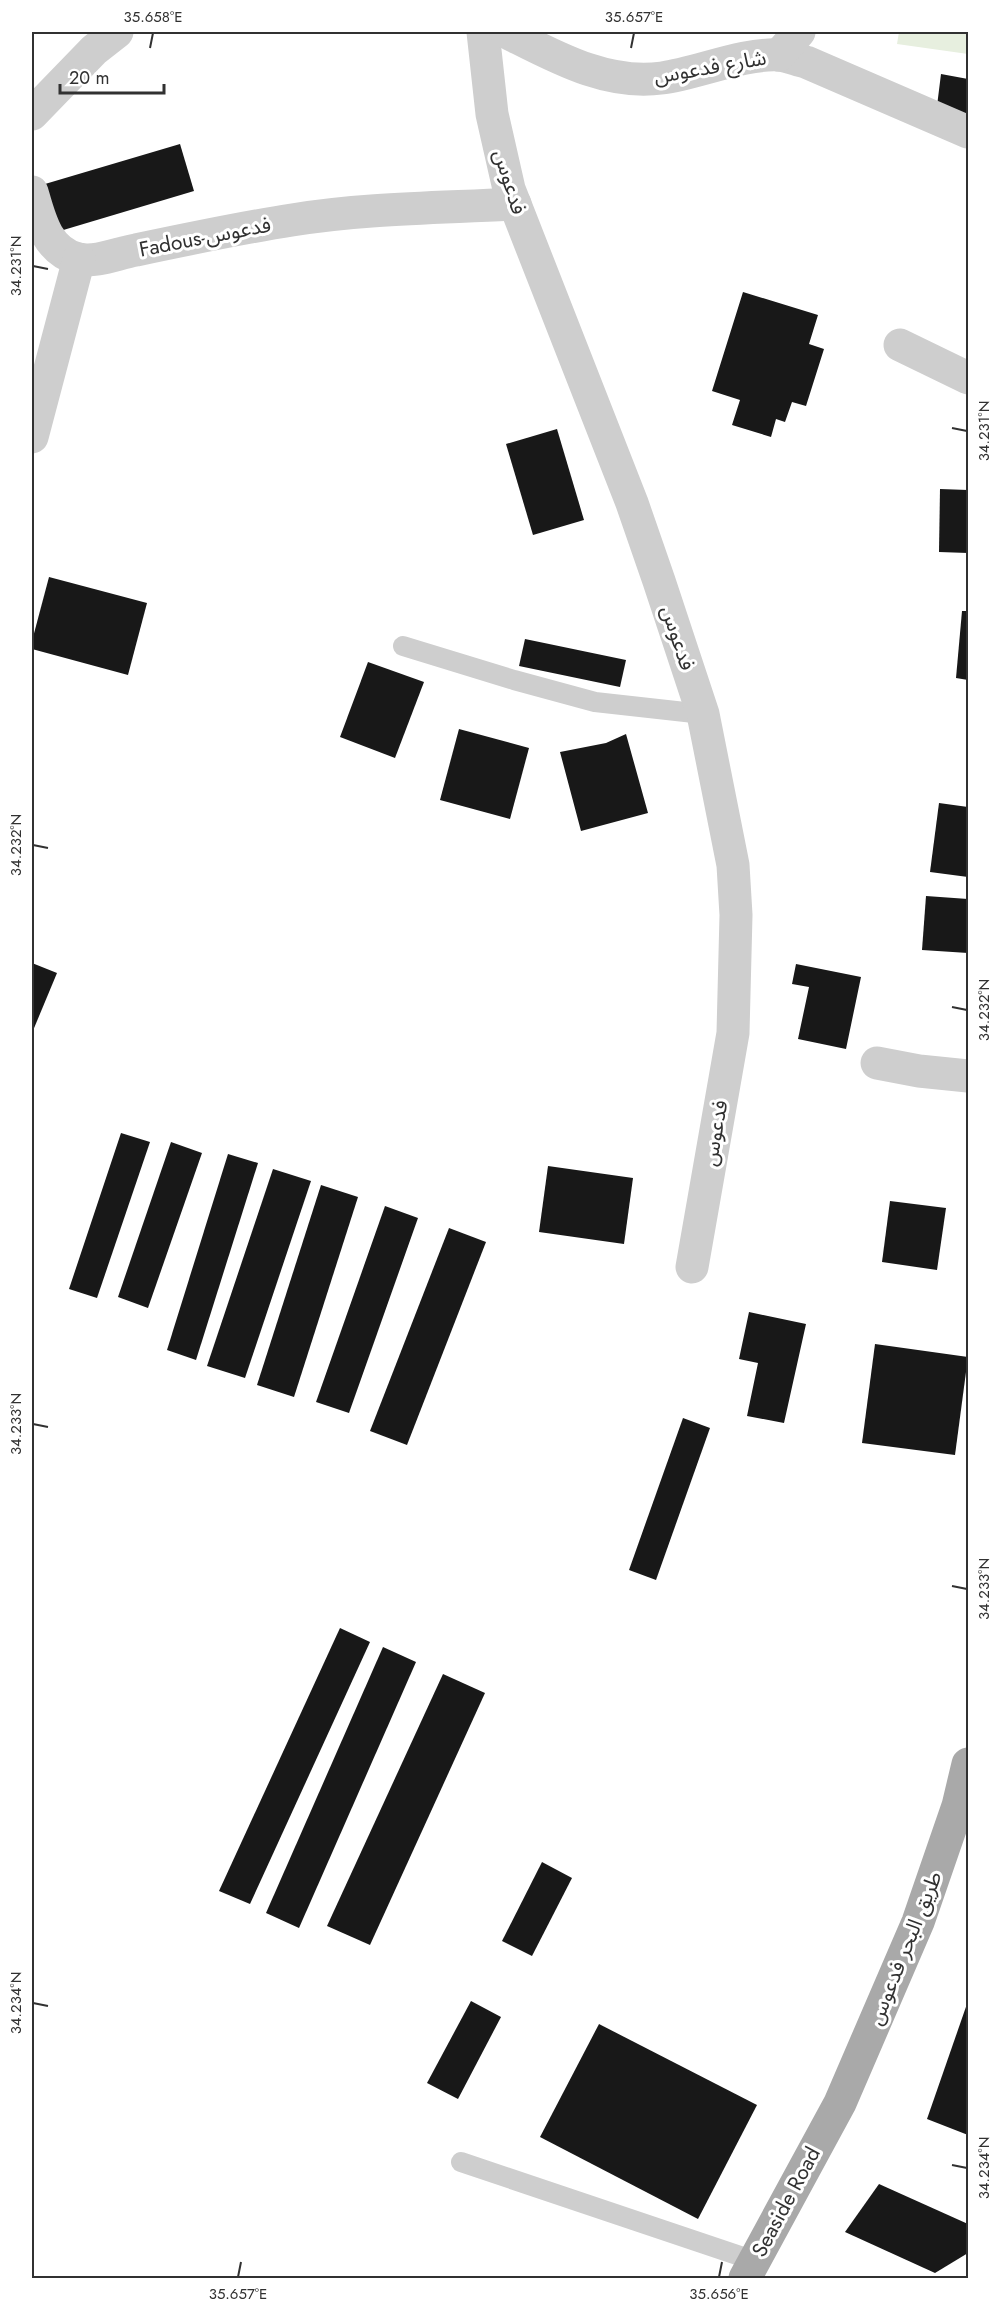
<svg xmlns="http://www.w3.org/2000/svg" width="1000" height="2310" viewBox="0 0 1000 2310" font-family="Jost,'Noto Sans Arabic',sans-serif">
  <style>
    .green { fill: #e7efdf }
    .building { fill: #181818 }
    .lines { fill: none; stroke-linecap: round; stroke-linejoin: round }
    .service { stroke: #cecece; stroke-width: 20 }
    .minor { stroke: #cecece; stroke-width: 33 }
    .primary { stroke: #a9a9a9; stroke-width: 33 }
    .ticks { fill: none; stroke: #313131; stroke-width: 2 }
    .labels { text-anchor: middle; stroke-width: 6; stroke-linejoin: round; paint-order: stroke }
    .street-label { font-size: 21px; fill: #313131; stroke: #fff }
    .neatline { fill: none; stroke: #313131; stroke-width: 2 }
    .ticks-label { font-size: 15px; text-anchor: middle; fill: #313131 }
  </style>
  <rect width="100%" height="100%" fill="#fff"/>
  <path class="green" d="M899,32H968V54L897,44Z"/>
  <g class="building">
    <path d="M941,74L968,79V117L937,106Z"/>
    <path d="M180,144L194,191L60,231L45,184Z"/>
    <path d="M743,292L818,315L809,344L824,349L806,406L792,402L785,422L776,419L771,437L732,425L740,400L712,391Z"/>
    <path d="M557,429L584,520L533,535L506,444Z"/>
    <path d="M940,489L968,490V553L939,552Z"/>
    <path d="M49,577L147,603L128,675L32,649V641Z"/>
    <path d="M962,611H968V680L956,678Z"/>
    <path d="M525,639L626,660L620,687L519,666Z"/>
    <path d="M368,662L424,682L395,758L340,737Z"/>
    <path d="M459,729L529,748L510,819L440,800Z"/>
    <path d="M626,734L648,813L581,831L560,752L606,743Z"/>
    <path d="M939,803L968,807V877L930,872Z"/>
    <path d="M926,896L968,899V953L922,950Z"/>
    <path d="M32,963L57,973L32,1033Z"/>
    <path d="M796,964L861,977L846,1049L798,1039L809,987L792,984Z"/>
    <path d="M121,1133L150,1142L97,1298L69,1289Z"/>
    <path d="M171,1142L202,1153L148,1308L118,1297Z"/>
    <path d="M228,1154L258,1163L196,1360L167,1350Z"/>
    <path d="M548,1166L633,1178L624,1244L539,1232Z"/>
    <path d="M273,1169L311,1181L245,1378L207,1366Z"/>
    <path d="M321,1185L358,1197L294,1397L257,1385Z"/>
    <path d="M890,1201L946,1208L937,1270L882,1262Z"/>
    <path d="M385,1206L418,1218L349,1413L316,1402Z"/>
    <path d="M449,1228L486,1242L407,1445L370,1431Z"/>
    <path d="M749,1312L806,1324L784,1423L747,1416L758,1363L739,1359Z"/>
    <path d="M875,1344L968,1357L955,1455L862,1443Z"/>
    <path d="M683,1418L710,1428L656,1580L629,1570Z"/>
    <path d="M340,1628L370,1642L250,1904L219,1891Z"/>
    <path d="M383,1647L416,1662L299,1928L266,1913Z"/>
    <path d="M443,1674L485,1693L370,1945L327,1926Z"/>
    <path d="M542,1862L572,1878L532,1956L502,1941Z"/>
    <path d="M471,2001L501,2017L458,2099L427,2083Z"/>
    <path d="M968,2001V2135L927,2119Z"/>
    <path d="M599,2024L757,2105L698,2219L540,2137Z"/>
    <path d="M879,2184L968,2224V2253L935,2273L845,2232Z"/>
  </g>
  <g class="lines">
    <g class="service">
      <path d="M403,646L514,680L595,702L703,714"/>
      <path d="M461,2162L755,2261"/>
    </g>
    <g class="minor">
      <path d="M483,32L492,114L509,189L632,503L659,581L703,714L733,865L736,915L733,1033L692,1267"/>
      <path d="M506,32C554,56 606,86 662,78C698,73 743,53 779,55C788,56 797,60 806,62L968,132"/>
      <path d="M779,55L799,32"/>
      <path d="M32,114L94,50L117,32"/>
      <path d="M32,192C40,220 47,251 78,259C97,263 118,253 136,250C188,239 240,228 292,220C365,208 441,208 515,204"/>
      <path d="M900,345L968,378"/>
      <path d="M32,437L79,259"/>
      <path d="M877,1063L919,1071L968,1076"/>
    </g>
    <path class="primary" d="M745,2278L840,2103L918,1922L958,1806L968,1764"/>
  </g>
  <path class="ticks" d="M150,48L153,33M631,48L634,33M33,266L48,269M952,428L967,431M33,845L48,848M952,1007L967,1010M33,1424L48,1427M952,1586L967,1589M33,2003L48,2006M952,2165L967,2168M238,2277L241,2262M719,2277L722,2262"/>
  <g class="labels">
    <g class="street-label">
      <text transform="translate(710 67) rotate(-10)" y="7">شارع فدعوس</text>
      <text transform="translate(510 182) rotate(73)" y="7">فدعوس</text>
      <text transform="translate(205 237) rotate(-11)" y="7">Fadous-فدعوس</text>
      <text transform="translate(678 638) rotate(72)" y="7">فدعوس</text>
      <text transform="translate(715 1133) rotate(-80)" y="7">فدعوس</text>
      <text transform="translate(905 1948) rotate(-68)" y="7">طريق البحر فدعوس</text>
      <text transform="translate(786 2202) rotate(-62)" y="7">Seaside Road</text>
    </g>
  </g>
  <rect width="1000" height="2310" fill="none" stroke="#ffffff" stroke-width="66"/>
  <path d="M60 84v9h104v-9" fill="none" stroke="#313131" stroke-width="3"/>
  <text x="69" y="84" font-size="18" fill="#313131" stroke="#ffffff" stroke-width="4.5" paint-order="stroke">20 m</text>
  <rect x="33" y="33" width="934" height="2244" class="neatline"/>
  <g class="ticks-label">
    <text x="153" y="22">35.658°E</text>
    <text x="634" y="22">35.657°E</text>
    <text transform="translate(16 266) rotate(-90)" y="5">34.231°N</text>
    <text transform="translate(984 431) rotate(-90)" y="5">34.231°N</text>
    <text transform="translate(16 845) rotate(-90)" y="5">34.232°N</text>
    <text transform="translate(984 1010) rotate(-90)" y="5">34.232°N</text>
    <text transform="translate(16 1424) rotate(-90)" y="5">34.233°N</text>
    <text transform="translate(984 1589) rotate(-90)" y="5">34.233°N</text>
    <text transform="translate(16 2003) rotate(-90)" y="5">34.234°N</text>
    <text transform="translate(984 2168) rotate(-90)" y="5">34.234°N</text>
    <text x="238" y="2299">35.657°E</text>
    <text x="719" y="2299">35.656°E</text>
  </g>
</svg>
